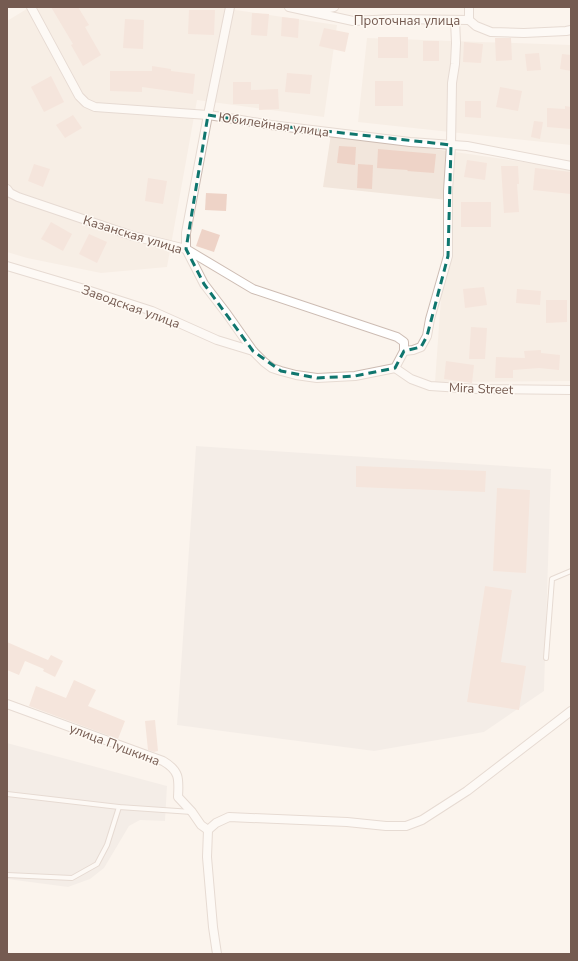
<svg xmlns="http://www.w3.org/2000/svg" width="578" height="961" viewBox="0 0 578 961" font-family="'Nunito Sans',sans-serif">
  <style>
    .residential { fill: #f2e6dc }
    .industrial { fill: #ece5e1 }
    .building { fill: #eed3c7 }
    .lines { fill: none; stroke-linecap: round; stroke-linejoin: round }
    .lane-casing { stroke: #cdbcb3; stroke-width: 6 }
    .street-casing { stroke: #cdbcb3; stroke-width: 10 }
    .lane { stroke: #fff; stroke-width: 4 }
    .street { stroke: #fff; stroke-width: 8 }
    .marked { fill: none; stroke: #0f766e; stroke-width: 3; stroke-dasharray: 8 5; stroke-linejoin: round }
    .labels { text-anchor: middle; stroke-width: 3; stroke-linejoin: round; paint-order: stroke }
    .street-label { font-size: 13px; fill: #755b51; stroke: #fef9f3 }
  </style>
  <rect width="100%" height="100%" fill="#fbf4ed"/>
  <g class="residential">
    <path d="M30,7H215L337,25L324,117L197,100L167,267L101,273L27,258L7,252V21Z"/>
    <path d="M367,38L571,45V145L358,122Z"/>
    <path d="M331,134L571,169V381L435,382L448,200L323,187Z"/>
  </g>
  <g class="industrial">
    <path d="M196,446L551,469L544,691L484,732L374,751L177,725Z"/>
    <path d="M7,743L167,786L165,821L140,820L129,826L104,868L90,879L68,887L7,879Z"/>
  </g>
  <g class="building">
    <path d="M51,7H78L89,25L85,27L101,55L83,66L71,45L73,44Z"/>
    <path d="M189,10H215L214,35L188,34Z"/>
    <path d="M252,13L269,14L267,36L251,35Z"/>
    <path d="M282,17L299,19L298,38L281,36Z"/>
    <path d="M125,19L144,20L143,49L123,48Z"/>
    <path d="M324,28L349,33L345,52L319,46Z"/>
    <rect x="378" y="37" width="30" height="21"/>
    <path d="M495,38H511L512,60L496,61Z"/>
    <rect x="423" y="41" width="16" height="20"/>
    <path d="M464,42L483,44L481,63L463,62Z"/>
    <path d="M539,53L541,70L527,71L525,54Z"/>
    <path d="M562,54L571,55V71L560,69Z"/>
    <path d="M152,66L171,69V71L195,74L193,94L142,87V92L110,91V71H152Z"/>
    <path d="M287,73L312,75L310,94L285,92Z"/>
    <path d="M51,76L64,102L44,112L31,87Z"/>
    <rect x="375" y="81" width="28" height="25"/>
    <path d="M233,82H251V90L278,89L279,109L259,110V104H233Z"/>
    <path d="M500,87L522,91L518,111L496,107Z"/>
    <path d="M465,101H481V118L465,117Z"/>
    <path d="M565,106L571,107V129L547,127V108L565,109Z"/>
    <path d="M73,115L82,128L65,138L56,125Z"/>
    <path d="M534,121L543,122L540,139L531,137Z"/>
    <path d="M339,146L356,147L355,165L337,163Z"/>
    <path d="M378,149L436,154L434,173L407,171L408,170L377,168Z"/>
    <path d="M467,160L487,163L485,180L464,177Z"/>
    <path d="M34,164L50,169L43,187L28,181Z"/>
    <path d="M358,164L373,165L372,189L357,188Z"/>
    <path d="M501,166H518L519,184H517L519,212L504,213Z"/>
    <path d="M535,168L571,172V194L533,190Z"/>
    <path d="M148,178L167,181L163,204L145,201Z"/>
    <path d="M206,193L227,194L226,211L205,210Z"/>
    <rect x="461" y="202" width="30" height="25"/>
    <path d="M51,222L72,234L63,251L41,239Z"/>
    <path d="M202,229L220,235L214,252L196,246Z"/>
    <path d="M89,234L107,242L97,263L79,254Z"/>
    <path d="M484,287L487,305L465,308L463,289Z"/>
    <path d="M517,289L541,291L540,305L516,303Z"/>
    <path d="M546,300H567V322L546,323Z"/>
    <path d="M471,327L487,328L485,359H469Z"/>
    <path d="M541,350V353L560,355L559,370L539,368L513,370V378H495L496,357L525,358L524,351Z"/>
    <path d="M446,361L474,365L472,383L444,379Z"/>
    <path d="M356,466L486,471L485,492L356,487Z"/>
    <path d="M497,488L530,490L526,573L493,571Z"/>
    <path d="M485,586L512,590L501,662L526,666L519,710L467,702Z"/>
    <path d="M7,642L48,660L51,655L63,661L55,677L43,671L44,669L25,661L19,675L7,670Z"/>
    <path d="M74,680L96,690L88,706L125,721L118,739L29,706L36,686L66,698Z"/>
    <path d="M155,720L158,751L154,752L148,750L145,721Z"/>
  </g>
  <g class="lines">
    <g class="lane-casing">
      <g id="lane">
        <path d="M546,658L552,579L571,571"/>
        <path d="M7,794L119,807L192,812"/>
        <path d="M7,875L72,878L97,864L107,845L119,807"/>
      </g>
    </g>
    <g class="street-casing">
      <g id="street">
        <path d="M31,7L79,96L86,103L95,107L208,115L235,119L271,125L410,142L467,146L571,166"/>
        <path d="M230,7L208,115L186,233V249L204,284L227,314L253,351L264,362L272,368L281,371L296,375L317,378L355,376L395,368L404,351L413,350L421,347L427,336L430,319L448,256V191L451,145L452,83L455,64L456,43L455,20"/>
        <path d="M289,7L353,21L394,19L469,20L476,26L491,32L524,33L566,31L571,30"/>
        <path d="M314,11L334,7"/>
        <path d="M469,20V7"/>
        <path d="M7,189L10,193L18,197L133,236L186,249L253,289L397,337L404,342V351"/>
        <path d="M7,266L81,288L152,311L217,340L253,351"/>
        <path d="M395,368L411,379L430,386L477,389L571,390"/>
        <path d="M7,704L163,761C180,771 179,779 178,797L192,812L201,825L208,830"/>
        <path d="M217,954L213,927L207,857L208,830L216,823L229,817L347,822L386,826H406L422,820L467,791L571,711"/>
      </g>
    </g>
    <use href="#lane" class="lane"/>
    <use href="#street" class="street"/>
  </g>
  <path d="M0 0H578V961H0ZM208,115L271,125L451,145L448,256L427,336L421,347L404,351L395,368L355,376L317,378L281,371L253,351L204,284L186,249Z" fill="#fbf4ed" fill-opacity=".55" fill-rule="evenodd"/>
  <path class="marked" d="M208,115L271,125L451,145L448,256L427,336L421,347L404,351L395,368L355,376L317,378L281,371L253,351L204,284L186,249Z"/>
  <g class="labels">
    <g class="street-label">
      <text x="407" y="25">Проточная улица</text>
      <text transform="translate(274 124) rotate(8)" y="5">Юбилейная улица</text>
      <text transform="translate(133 234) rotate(17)" y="5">Казанская улица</text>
      <text transform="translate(131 306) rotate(20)" y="5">Заводская улица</text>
      <text transform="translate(481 388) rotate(2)" y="5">Mira Street</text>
      <text transform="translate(115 744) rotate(21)" y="5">улица Пушкина</text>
    </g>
  </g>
  <rect width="578" height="961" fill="none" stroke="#755b51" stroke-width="16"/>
</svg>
